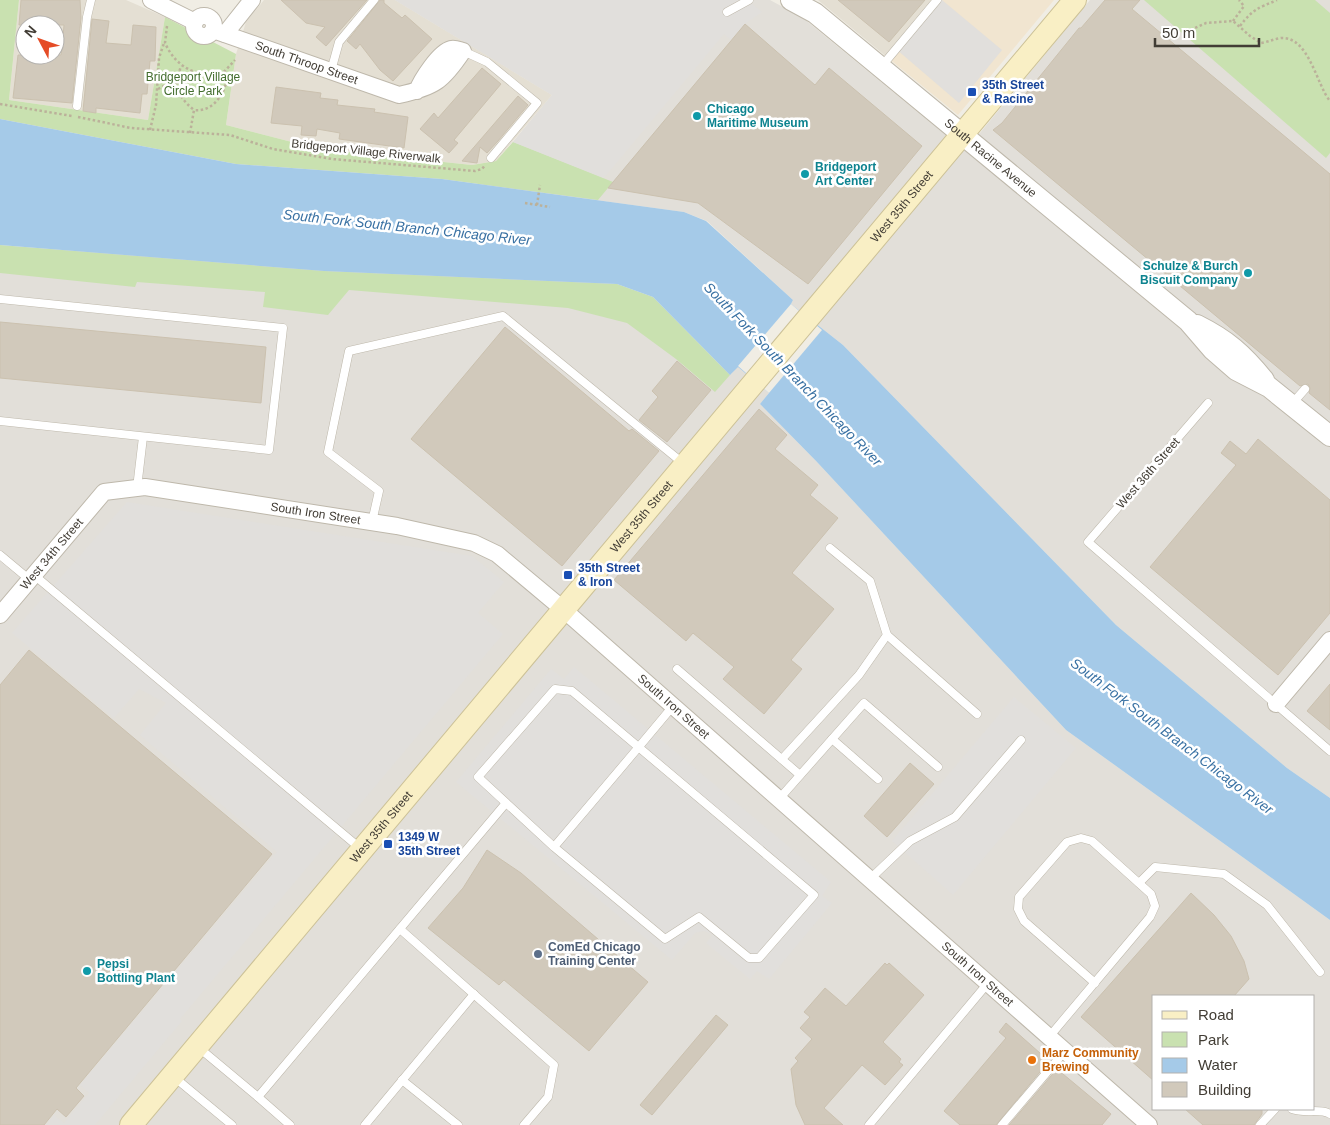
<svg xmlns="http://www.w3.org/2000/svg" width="1330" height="1125" viewBox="0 0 1330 1125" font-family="Helvetica,sans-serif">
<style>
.residential{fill:#e4dfd3;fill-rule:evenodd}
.commercial{fill:#f1e5d0}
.industrial{fill:#e2dfd9;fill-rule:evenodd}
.green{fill:#c9e1b0}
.parking{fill:#e1dfdc}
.water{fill:#a5cae8}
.pier{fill:#f0ede4}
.building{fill:#d1c9bb;stroke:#cbc1af}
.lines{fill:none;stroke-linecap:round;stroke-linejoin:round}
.service-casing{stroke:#beb8ab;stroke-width:9}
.minor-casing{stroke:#beb8ab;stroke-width:18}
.tertiary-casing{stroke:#beb8ab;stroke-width:22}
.secondary-casing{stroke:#ccc197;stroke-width:24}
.path{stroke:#bbb19a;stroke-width:2.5;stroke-dasharray:2.5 2.5;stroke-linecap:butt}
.service{stroke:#fff;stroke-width:8}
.minor{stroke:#fff;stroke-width:16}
.tertiary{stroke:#fff;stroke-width:20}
.secondary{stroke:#f9efc5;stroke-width:22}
.transit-dot{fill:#1a4fb4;stroke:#fff;stroke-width:2}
.culture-dot{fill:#0f9aa8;stroke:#fff;stroke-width:2}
.service-dot{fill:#5c6f8a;stroke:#fff;stroke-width:2}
.food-dot{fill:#e8710a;stroke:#fff;stroke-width:2}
.labels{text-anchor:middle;stroke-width:5;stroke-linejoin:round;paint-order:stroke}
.street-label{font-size:12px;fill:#423d35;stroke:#fff}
.park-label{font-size:12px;fill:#436d2e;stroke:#fff}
.transit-label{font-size:12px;font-weight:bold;fill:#164399;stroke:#fff;text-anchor:start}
.culture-label{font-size:12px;font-weight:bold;fill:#0d838f;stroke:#fff;text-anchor:start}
.service-label{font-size:12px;font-weight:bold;fill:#4e5e75;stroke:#fff;text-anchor:start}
.food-label{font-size:12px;font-weight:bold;fill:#c56008;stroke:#fff;text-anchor:start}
.water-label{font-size:14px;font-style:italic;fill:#3971a3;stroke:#fff}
</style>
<rect width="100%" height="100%" fill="#f0ede4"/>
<!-- residential -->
<g class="residential">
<path d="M19,0H126L165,17L148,120L9,100ZM25,25H55V55H25Z"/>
<path d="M264,0H395L552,95L496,161L472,165L319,149L226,125L236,54L246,22Z"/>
<path d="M818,0H937L888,58Z"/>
</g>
<!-- commercial -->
<path class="commercial" d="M937,0H1054L958,115L888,58Z"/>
<!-- industrial -->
<g class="industrial">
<path d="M395,0H770L803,18L965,151L1090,0H1330V798L1287,768L1116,625L843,345L791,304L793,300L707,221L684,212L478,184L552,95Z"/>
<path d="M0,246L617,284L731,374L738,366L769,393L760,404L817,462L1066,730L1330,920V1125H0ZM1154,996H1314V1109H1154Z"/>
</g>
<!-- green -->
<g class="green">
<path d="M0,0H19L9,100L148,120L165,17L236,54L226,125L319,149L472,165L496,161L513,142L613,182L598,200L442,179L236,164L0,119Z"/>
<path d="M1144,0H1315L1330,13V153L1326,158Z"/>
<path d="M0,245L324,271L617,284L653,297L730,375L715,392L676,359L627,323L568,308L349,290L328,315L263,307L265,292L137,282L135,287L0,273Z"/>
</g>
<!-- parking -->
<g class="parking">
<path d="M395,0H747L762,12L745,24L731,40L724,34L604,178L513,142L552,95Z"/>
<path d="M937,0H942L1002,50L959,103L896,49Z"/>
<path d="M127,502L472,556L504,582L478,613L503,634L180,1019L182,1021L95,1125H46L54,1115L64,1123L89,1093L80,1085L277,852L140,735L166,703L139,689L114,718L12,633Z"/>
<path d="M574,667L831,882L822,896L832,903L769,979L757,971L750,979L706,943L713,935L704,931L695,933L672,960L456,782L551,669L564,679Z"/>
<path d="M1014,697L1076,748L953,895L892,841Z"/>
</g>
<!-- water -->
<path class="water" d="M0,119L236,164L442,179L684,212L706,221L793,300L791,304L843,345L1116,625L1287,768L1330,798V920L1066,730L817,462L760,404L769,393L738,367L730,375L653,297L617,284L324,271L0,245Z"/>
<!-- pier -->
<path class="pier" d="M791,304L822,330L769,393L738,366Z"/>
<!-- building -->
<g class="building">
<path d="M21,0H80L81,18L72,103L13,98L18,55H61L62,49L64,25H19Z"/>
<path d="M281,0H367L326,46L316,37L325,27L306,23Z"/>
<path d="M380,0H384V3L402,18L405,15L432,39L393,81L380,70L360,44L356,49L347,41Z"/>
<path d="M838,0H925L889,42Z"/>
<path d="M1105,0H1140L1132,9L1330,174V410L1309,393L1310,388L1308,384L1300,386L993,130L1002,123L1079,28H1081Z"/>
<path d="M92,19L109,21L106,43L131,45L133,25L156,27L155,61H150L147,94H142L140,113L96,108V113L83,111Z"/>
<path d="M745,24L815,85L829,68L922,146L808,284L698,203L608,188Z"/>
<path d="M482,68L501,84L454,140L458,143L449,153L420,129L434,113L438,118Z"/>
<path d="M276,87L321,93L320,98L338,100L337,105L375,109L374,112L408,117L404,148L339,139L340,133L317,129L316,136L301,135L302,126L271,123Z"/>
<path d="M518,96L528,105L498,141L487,153L480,147L477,163L462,161Z"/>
<path d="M0,322L266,347L261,403L0,378Z"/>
<path d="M505,327L629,431L632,429L659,451L562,566L411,439Z"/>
<path d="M677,361L711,390L667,442L639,420L658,397L652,391Z"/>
<path d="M759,409L787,435L775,449L818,485L810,495L838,518L792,573L834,609L791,660L802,669L764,714L723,679L734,667L693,633L686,641L614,580Z"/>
<path d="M1258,439L1330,500V613L1278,675L1150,567L1236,465L1221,453L1230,441L1246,454Z"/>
<path d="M29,650L272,854L76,1088L84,1096L66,1117L57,1109L44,1125H0V685Z"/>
<path d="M1330,684V730L1307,711Z"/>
<path d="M910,763L934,784L887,837L864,816Z"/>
<path d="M487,850L521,873L648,982L589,1051L504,980L499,985L428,928L463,888Z"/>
<path d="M1191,893L1214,915L1231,936L1244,961L1249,979L1234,996H1154V1081L1081,1017Z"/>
<path d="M885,963L887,965L889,963L924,995L883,1042L901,1059L899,1062L903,1065L885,1085L862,1065L824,1108L843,1125H805L796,1105L791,1069L798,1061L795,1058L812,1039L800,1028L810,1017L804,1012L825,988L846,1006Z"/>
<path d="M716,1015L728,1025L652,1115L640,1105Z"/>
<path d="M1006,1023L1049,1061L996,1125H960L944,1111L1006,1038L999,1032Z"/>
<path d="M1057,1069L1111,1114L1102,1125H1009Z"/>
<path d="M1185,1109H1262V1114L1254,1125H1203Z"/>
</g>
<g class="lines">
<defs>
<g id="service">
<path d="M727,12L749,0"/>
<path d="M463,51L487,62L537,103L491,158"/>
<path d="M881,67L937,0"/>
<path d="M331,71L339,42L374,0"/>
<path d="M77,106L87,17L91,0"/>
<path d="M0,299L283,328L269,450L0,421"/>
<path d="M1208,403L1088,542L1330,751"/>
<path d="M1291,405L1305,389"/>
<path d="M137,488L143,437"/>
<path d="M372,522L379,491L328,452L349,351L503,316L684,464"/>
<path d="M0,555L30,580"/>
<path d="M34,575L361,849"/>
<path d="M887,635L977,714"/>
<path d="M677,669L800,775"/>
<path d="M832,739L878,779"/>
<path d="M782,759L859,675L887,635L870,581L830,548"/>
<path d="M779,799L864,703L938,767"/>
<path d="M554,847L478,777L555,689L572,691L814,895L759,958H749L699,917L665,939L554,847C594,800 634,753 673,706"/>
<path d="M870,879L910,841L955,817L1021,740"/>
<path d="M1139,883L1155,867L1224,874L1267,905L1320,972"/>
<path d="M400,929L554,1065L548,1097L524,1125"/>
<path d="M1049,1037L1150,917L1155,906L1151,894L1092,841L1081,838L1067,842L1019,897L1018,909L1024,921L1095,983"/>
<path d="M198,1047L258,1097L506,803"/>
<path d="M174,1077L232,1125"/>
<path d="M402,1080L458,1125"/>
<path d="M258,1097L290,1125"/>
<path d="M1292,1109C1305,1114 1320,1108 1330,1114"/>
<path d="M365,1125L474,994"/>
<path d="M869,1125L988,983"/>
<path d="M1002,1125L1065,1051"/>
<path d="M1260,1125L1275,1109"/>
</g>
<g id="minor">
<path d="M151,0L195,22"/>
<circle cx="204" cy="26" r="10"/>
<path id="s1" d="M213,30L399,95C435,87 443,81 463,51C459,50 455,48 451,49C439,52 421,80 417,91"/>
<path d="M225,34L252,0"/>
<path id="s2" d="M0,615L104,492L145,487L397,526L474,543L497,554L564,610L1149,1125"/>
<path d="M1276,704L1330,640"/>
</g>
<g id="tertiary">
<path id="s3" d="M791,0L815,13L1188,321L1213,350L1236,370L1269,387L1330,436"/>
<path d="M1197,325C1227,340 1243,354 1264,380"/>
</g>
<g id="secondary">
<path id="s4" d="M131,1125L1075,0"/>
</g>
</defs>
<!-- service casing -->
<use href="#service" class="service-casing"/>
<!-- minor casing -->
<use href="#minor" class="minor-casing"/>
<!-- tertiary casing -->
<use href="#tertiary" class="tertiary-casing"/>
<!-- secondary casing -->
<use href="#secondary" class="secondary-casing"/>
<!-- path -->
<g class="path">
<path d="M1233,21L1244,6L1239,0"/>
<path d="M167,26L165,43C176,67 195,77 222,74L235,60"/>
<path d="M1240,26C1254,8 1257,9 1277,0"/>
<path d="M1186,32L1206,23L1233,21L1250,36L1261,43C1268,42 1274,39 1281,38C1309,36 1317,86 1330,101"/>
<path d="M193,73L177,79C176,92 184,102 194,110"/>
<path d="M158,89L177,79L181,66"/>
<path d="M0,104L72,116"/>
<path d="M78,117L131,128L230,135L273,149L332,159L475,171L482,169L485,165"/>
<path d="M150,130L156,105L159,58L164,43"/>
<path d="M190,133L194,110C211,112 222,98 226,83L222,74"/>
<path d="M525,203L550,207"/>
<path d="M537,205L540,185"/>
</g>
<!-- service -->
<use href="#service" class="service"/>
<!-- minor -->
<use href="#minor" class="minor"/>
<!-- tertiary -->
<use href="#tertiary" class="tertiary"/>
<!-- secondary -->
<use href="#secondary" class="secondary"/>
</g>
<!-- markers -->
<g class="transit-dot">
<rect x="967" y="87" width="10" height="10" rx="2.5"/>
<rect x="563" y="570" width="10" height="10" rx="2.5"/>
<rect x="383" y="839" width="10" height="10" rx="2.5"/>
</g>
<g class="culture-dot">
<circle cx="697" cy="116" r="5"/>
<circle cx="805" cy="174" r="5"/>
<circle cx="1248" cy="273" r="5"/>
<circle cx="87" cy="971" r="5"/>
</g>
<circle class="service-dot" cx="538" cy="954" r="5"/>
<circle class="food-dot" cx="1032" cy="1060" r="5"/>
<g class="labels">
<!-- street labels -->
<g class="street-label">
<text dy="4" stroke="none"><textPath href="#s1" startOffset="99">South Throop Street</textPath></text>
<text transform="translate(366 151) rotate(6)" y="4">Bridgeport Village Riverwalk</text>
<text dy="4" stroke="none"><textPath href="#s3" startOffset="255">South Racine Avenue</textPath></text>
<text dy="4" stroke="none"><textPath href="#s4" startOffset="1199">West 35th Street</textPath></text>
<text transform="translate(1148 473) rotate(-49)" y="4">West 36th Street</text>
<text dy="4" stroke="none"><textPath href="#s2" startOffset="375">South Iron Street</textPath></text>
<text dy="4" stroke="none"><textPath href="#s4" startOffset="794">West 35th Street</textPath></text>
<text dy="4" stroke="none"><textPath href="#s2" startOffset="80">West 34th Street</textPath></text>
<text dy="4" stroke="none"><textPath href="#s2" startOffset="795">South Iron Street</textPath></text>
<text dy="4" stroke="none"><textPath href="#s4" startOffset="389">West 35th Street</textPath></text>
<text dy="4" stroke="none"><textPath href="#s2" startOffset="1200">South Iron Street</textPath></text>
</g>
<!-- park labels -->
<g class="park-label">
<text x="193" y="81">Bridgeport Village<tspan x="193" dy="14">Circle Park</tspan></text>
</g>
<!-- transit labels -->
<g class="transit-label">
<text x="982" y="89">35th Street<tspan x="982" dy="14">&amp; Racine</tspan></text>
<text x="578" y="572">35th Street<tspan x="578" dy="14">&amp; Iron</tspan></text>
<text x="398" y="841">1349 W<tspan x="398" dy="14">35th Street</tspan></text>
</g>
<!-- culture labels -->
<g class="culture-label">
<text x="707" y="113">Chicago<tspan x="707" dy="14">Maritime Museum</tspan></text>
<text x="815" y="171">Bridgeport<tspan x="815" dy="14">Art Center</tspan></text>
<text x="1238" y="270" text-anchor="end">Schulze &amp; Burch<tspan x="1238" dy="14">Biscuit Company</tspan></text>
<text x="97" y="968">Pepsi<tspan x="97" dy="14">Bottling Plant</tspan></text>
</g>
<!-- service labels -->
<g class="service-label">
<text x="548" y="951">ComEd Chicago<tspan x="548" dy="14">Training Center</tspan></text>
</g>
<!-- food labels -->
<g class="food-label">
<text x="1042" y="1057">Marz Community<tspan x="1042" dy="14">Brewing</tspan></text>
</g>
<!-- water labels -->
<g class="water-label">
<text transform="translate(407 227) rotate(6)" y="5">South Fork South Branch Chicago River</text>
<text transform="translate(793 374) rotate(46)" y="5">South Fork South Branch Chicago River</text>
<text transform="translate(1172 736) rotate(37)" y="5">South Fork South Branch Chicago River</text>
</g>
</g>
<!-- legend -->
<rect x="1152" y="995" width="162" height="115" fill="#ffffff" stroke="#b3b1ae"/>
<rect x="1162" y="1011" width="25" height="8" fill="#f9efc5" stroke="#b3b1ae"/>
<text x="1198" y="1020" font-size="15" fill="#423d35">Road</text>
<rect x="1162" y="1032" width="25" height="15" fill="#c9e1b0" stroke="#b3b1ae"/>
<text x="1198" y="1045" font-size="15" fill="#423d35">Park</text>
<rect x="1162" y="1058" width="25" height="15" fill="#a5cae8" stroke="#b3b1ae"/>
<text x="1198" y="1070" font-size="15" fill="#423d35">Water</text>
<rect x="1162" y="1082" width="25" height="15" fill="#d1c9bb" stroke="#b3b1ae"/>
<text x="1198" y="1095" font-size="15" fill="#423d35">Building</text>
<!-- north arrow -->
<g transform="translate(40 40) rotate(311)"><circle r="24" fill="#ffffff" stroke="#b3b1ae"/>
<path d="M0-4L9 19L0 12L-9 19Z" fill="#e54c26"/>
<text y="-8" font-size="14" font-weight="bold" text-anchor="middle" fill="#423d35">N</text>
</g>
<!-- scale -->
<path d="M1155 38v8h104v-8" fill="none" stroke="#423d35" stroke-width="2.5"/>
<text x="1162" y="38" font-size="15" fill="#423d35" stroke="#ffffff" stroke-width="4" paint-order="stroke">50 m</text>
</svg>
